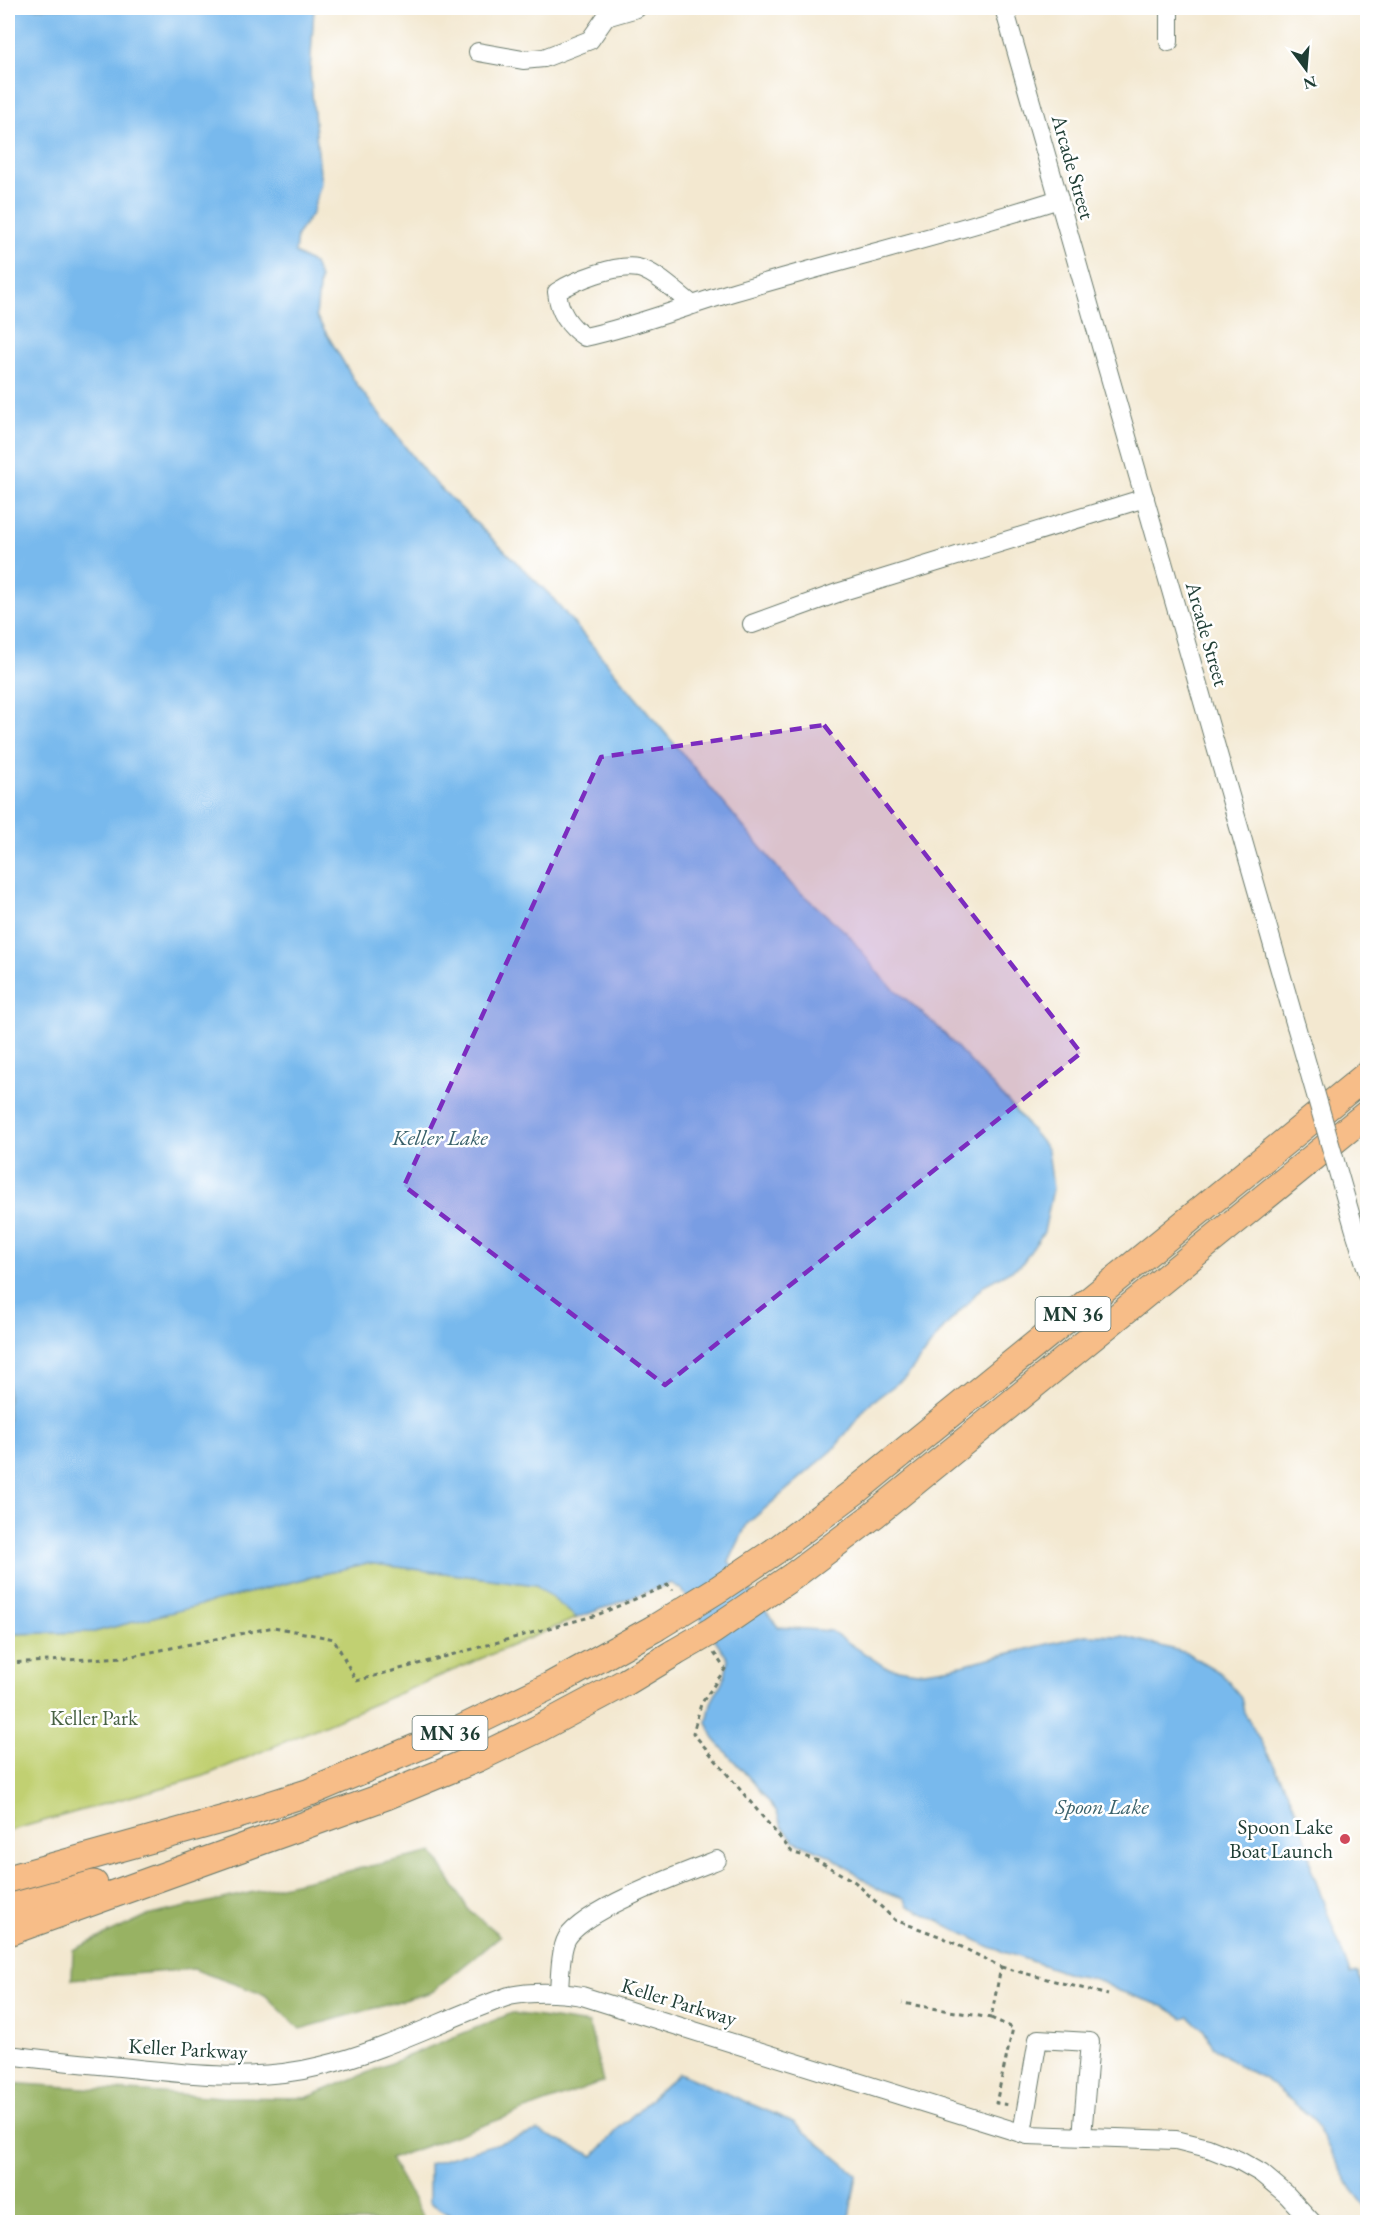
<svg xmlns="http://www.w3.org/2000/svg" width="1375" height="2230" viewBox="0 0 1375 2230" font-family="'EB Garamond',serif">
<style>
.green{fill:#c1d072;stroke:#708653;stroke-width:1.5}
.forest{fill:#98b264;stroke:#5c784c;stroke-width:1.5}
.water{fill:#78b9ed;stroke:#4c7b90;stroke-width:1.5}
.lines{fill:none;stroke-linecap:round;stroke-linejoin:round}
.minor-casing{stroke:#69796b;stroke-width:20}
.highway-casing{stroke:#69796b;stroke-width:29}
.path{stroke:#69796b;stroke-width:3;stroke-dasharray:4.5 4.5;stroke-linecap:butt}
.minor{stroke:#fff;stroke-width:18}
.highway{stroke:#f7bd88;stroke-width:27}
.minor-bridge-casing{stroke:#69796b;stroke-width:20;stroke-linecap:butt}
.highway-bridge-casing{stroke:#69796b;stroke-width:29;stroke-linecap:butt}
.minor-bridge{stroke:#fff;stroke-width:18}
.highway-bridge{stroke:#f7bd88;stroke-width:27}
.marked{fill:#7b2cbf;fill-opacity:0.2;stroke:#7b2cbf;stroke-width:4.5;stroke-dasharray:12 8;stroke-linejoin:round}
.poi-dot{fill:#d1495b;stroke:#fff;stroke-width:2}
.labels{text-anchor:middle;stroke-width:5;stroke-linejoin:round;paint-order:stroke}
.shield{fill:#fff;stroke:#627771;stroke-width:1.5}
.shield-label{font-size:20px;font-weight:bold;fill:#1f3d34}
.street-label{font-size:21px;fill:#1f3d34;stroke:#fff}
.park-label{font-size:21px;fill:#486244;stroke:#fff}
.poi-label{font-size:21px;fill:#1f3d34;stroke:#fff;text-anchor:end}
.water-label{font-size:22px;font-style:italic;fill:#3a626c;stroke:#fff}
</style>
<rect width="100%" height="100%" fill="#fff"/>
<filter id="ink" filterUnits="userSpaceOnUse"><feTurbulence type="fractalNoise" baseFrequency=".0167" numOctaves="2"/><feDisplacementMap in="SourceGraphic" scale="12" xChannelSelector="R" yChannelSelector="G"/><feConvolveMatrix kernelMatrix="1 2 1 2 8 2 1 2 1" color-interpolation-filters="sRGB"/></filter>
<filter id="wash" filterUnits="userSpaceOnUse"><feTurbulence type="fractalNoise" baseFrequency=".008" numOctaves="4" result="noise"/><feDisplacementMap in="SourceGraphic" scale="24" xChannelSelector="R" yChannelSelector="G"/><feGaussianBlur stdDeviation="1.35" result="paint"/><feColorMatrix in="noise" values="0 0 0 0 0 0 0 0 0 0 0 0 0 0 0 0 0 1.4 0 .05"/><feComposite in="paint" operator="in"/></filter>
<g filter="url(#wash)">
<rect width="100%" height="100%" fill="#f3e8d0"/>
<!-- green -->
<path class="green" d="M367,1563L536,1585L577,1618L204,1776L8,1831V1634L94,1632Z"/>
<!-- forest -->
<g class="forest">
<path d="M433,1852L468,1909L500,1936L432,1992L300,2029L265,1995L193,1969L72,1979L73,1950L146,1916Z"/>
<path d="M512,2013L589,2024L603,2082L390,2159L426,2222H11L8,2219V2083L221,2097L306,2098Z"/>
</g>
<!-- water -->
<g class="water">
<path d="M8,8H314L310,73L321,183L312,214L297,235L295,253L314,264L320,278L316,316L357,385L428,476L551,596L792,885L847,933L883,979L937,1026L1009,1103L1048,1150L1053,1189L1044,1232L1021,1265L984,1285L943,1329L907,1376L868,1405L833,1450L747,1524L729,1562L778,1627L831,1631L885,1667L917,1672L953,1667L1085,1635L1123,1636L1187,1653L1221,1673L1241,1697L1244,1712C1269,1757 1308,1817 1311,1868L1350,1974L1358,1973L1367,1996V2208L1352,2189L1312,2118L1266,2080L1241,2067L1213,2046L1203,2029L1189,2016L1183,2018L1165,2007L1117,1990L1096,1979L1072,1975L992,1948L908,1906L904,1898L881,1891L829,1855L795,1841L782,1827L777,1812L754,1783L714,1739L707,1722L711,1703L725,1676L728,1659L682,1590L671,1583L577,1618L536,1585L367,1563L94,1632L8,1634Z"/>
<path d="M679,2073L793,2122L857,2175L848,2222H461L429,2202V2164L538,2131L594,2156L620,2127Z"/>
</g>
</g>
<g filter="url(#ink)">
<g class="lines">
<defs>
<g id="minor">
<path d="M1004,8L1296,1026"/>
<path d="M1169,42V8"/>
<path d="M478,52L523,60L544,58L590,40L606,17L637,8"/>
<path d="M693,305C679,295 655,271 638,268C616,264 575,280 557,292C559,312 568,326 585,337C635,326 684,307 733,292C842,260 951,234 1059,199"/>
<path d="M752,624L840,592L1145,498"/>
<path d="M1356,1234L1368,1273"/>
<path d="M559,1992C560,1978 560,1950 567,1938C585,1909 683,1873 717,1860"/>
<path d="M8,2055C48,2060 89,2064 130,2068C194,2075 258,2082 321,2066C387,2050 446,2018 509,1996C535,1991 557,1992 582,1996L1027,2135L1176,2140L1208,2148L1238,2160L1261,2173L1286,2194L1312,2222"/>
<path d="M1022,2133L1038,2039L1090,2042L1082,2136"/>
</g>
<g id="highway">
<path d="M775,1551L854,1492L1368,1074"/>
<path d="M793,1576L874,1515L1368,1113"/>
<path d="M8,1879L235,1816L310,1792L461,1729L550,1686L655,1628"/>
<path d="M8,1908L94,1884"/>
<path d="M8,1932L386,1796L478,1758L538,1729L626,1682L674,1653"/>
</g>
</defs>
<!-- minor casing -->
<use href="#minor" class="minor-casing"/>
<!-- highway casing -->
<use href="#highway" class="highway-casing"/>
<!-- path -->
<g class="path">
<path d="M714,1653L725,1669L701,1704L693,1733L792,1852L818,1861L855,1882L895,1920L942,1937L1001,1967L991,2018L902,2003"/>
<path d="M8,1663L127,1657L274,1627L334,1639L356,1681L597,1615L668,1585L673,1590"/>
<path d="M1001,1967L1108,1995"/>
<path d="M991,2018L1013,2028L996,2103L1010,2105"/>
</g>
<!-- minor -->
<use href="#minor" class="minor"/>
<!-- highway -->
<use href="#highway" class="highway"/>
<defs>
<path id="minor-bridge" d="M1296,1026L1356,1234"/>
<g id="highway-bridge">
<path d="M655,1628L720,1588L775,1551"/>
<path d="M674,1653L712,1631L793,1576"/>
</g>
</defs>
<!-- minor-bridge casing -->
<use href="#minor-bridge" class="minor-bridge-casing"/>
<!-- highway-bridge casing -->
<use href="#highway-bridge" class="highway-bridge-casing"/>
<!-- minor-bridge -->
<use href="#minor-bridge" class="minor-bridge"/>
<!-- highway-bridge -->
<use href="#highway-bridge" class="highway-bridge"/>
</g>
</g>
<!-- marked area -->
<path class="marked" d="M824,725L1081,1053L665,1385L404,1186L601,757Z"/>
<!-- markers -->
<circle class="poi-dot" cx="1345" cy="1839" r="6"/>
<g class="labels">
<!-- shield labels -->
<g class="shield">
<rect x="1035.5" y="1297" width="75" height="34" rx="4.5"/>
<rect x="412.5" y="1716" width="75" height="34" rx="4.5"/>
</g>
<g class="shield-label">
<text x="1073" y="1321">MN 36</text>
<text x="450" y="1740">MN 36</text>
</g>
<!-- street labels -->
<g class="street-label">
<text transform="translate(1073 167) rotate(74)" y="7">Arcade Street</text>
<text transform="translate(1207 634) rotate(74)" y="7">Arcade Street</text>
<text transform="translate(679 2002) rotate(17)" y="7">Keller Parkway</text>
<text transform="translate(188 2049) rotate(3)" y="7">Keller Parkway</text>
</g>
<!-- park labels -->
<g class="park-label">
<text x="94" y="1725">Keller Park</text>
</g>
<!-- poi labels -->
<g class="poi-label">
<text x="1333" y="1834">Spoon Lake<tspan x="1333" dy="24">Boat Launch</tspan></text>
</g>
<!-- water labels -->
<g class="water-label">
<text x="440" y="1145">Keller Lake</text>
<text x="1102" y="1814">Spoon Lake</text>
</g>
</g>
<!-- margin -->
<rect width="1375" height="2230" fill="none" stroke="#fff" stroke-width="30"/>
<!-- north arrow -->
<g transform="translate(1306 69) rotate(164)" stroke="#ffffff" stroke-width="4.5" paint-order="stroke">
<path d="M0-4.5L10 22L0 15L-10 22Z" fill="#1f3d34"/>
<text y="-9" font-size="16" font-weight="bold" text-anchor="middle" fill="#1f3d34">N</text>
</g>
</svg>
